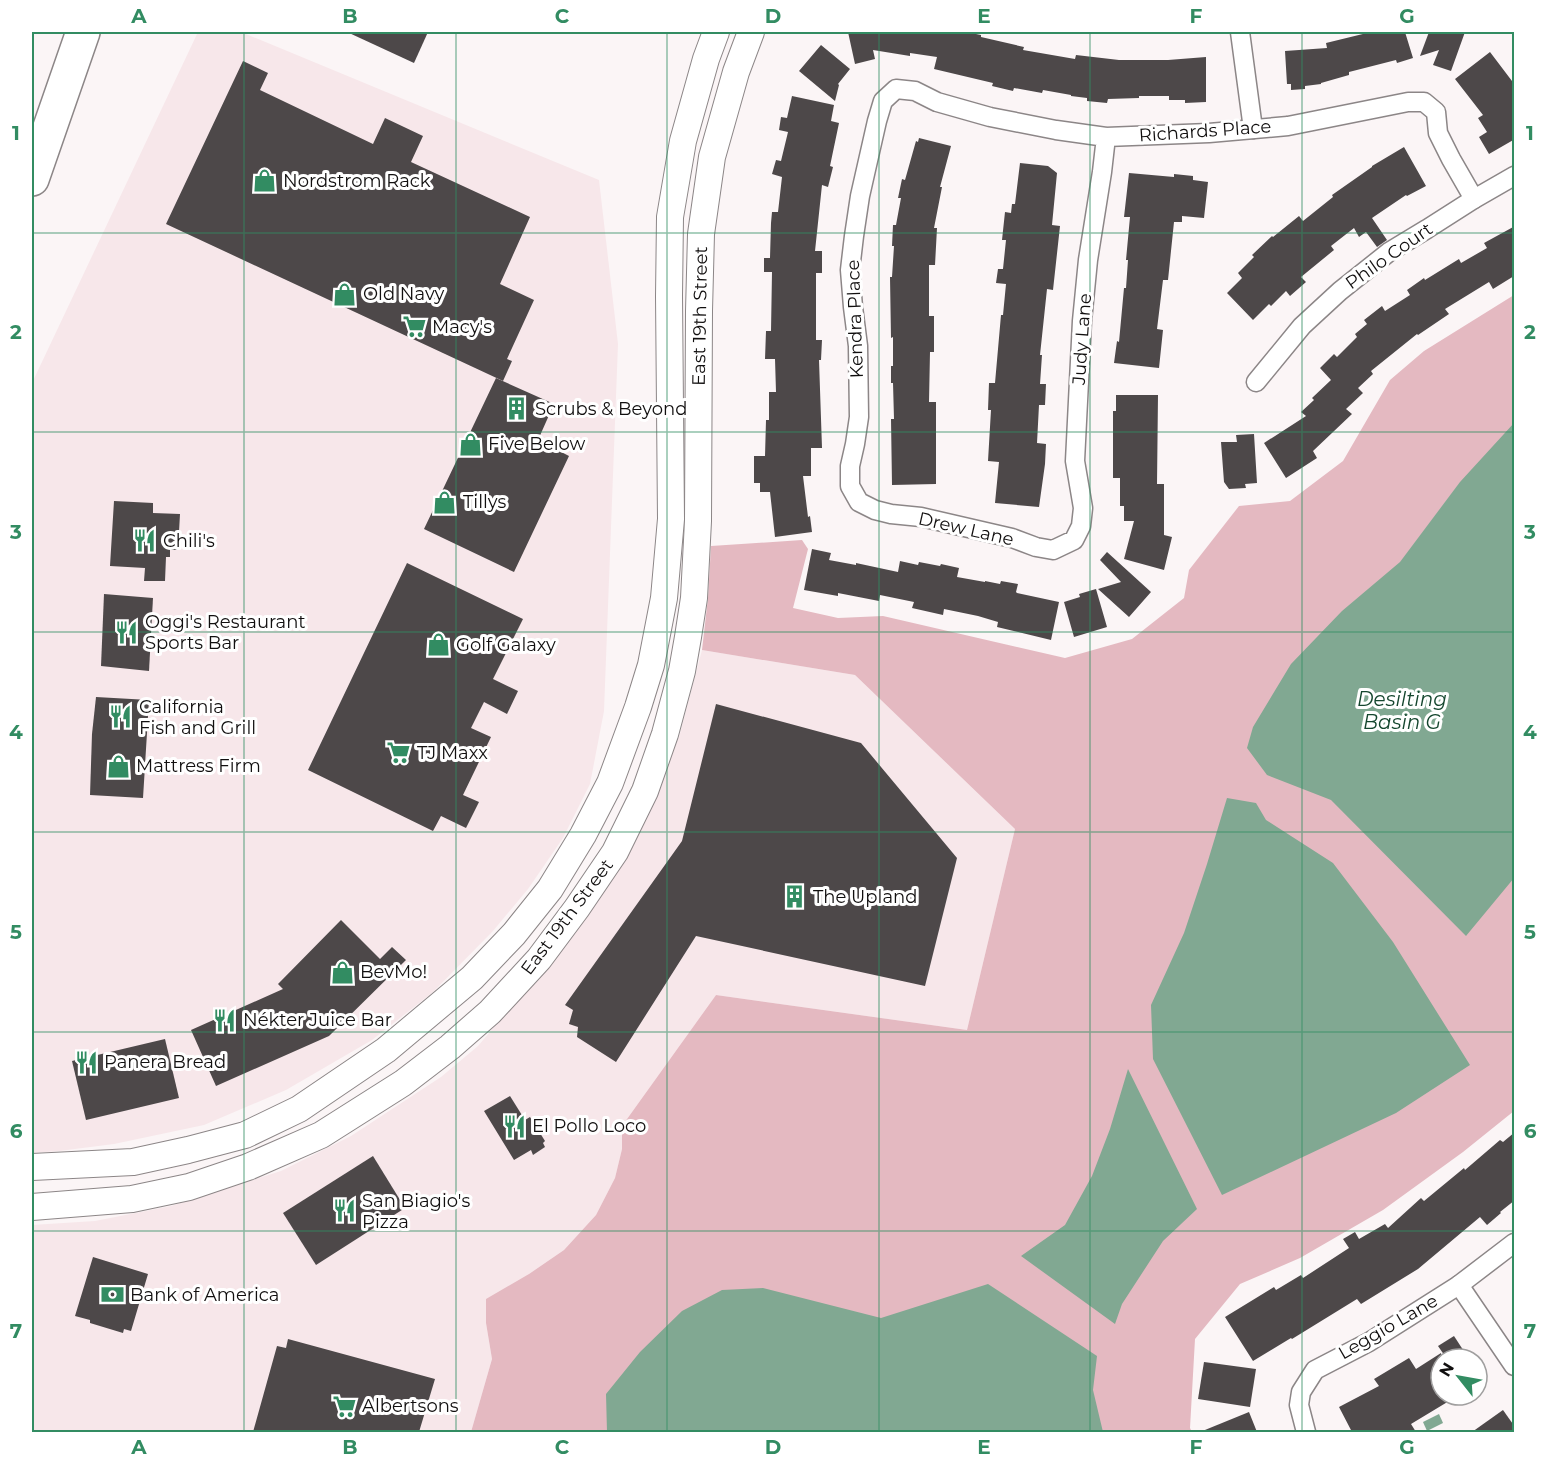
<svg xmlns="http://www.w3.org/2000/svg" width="1546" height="1464" viewBox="0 0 1546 1464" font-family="Montserrat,sans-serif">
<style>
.built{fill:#f7e7ea}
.green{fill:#e4b9c1}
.water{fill:#81a892}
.building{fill:#4d4849}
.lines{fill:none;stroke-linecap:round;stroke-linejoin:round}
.minor-casing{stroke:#8c8687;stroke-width:21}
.secondary-casing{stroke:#8c8687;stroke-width:28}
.motorway-casing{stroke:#8c8687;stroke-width:36}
.minor{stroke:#fff;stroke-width:18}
.secondary{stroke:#fff;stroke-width:26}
.motorway{stroke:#fff;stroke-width:33}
.grid{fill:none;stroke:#328c62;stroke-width:1.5;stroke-opacity:0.55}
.labels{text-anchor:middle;stroke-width:6;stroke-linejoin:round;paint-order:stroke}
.street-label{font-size:18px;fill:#110f0f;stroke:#fff}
.poi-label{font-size:18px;fill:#110f0f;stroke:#fff;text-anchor:start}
.water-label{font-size:20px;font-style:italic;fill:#14462e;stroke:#fff}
.neatline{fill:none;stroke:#328c62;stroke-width:2}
.grid-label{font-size:20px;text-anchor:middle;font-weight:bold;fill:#328c62}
</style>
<rect width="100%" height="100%" fill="#fbf5f6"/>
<!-- built -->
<g class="built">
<path d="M198,32H241L599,180L618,344L604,711L590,784L563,838L528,889L493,931L432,993L372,1040L286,1090L204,1125L114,1144L59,1151L32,1153V383Z"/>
<path d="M702,650L855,675L1015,829L967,1030L716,995L622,1126V1149L615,1178L596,1215L564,1250L529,1274L486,1323L492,1359L471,1432H32V1225L95,1221L171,1206L281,1171L351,1136L441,1077L478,1046L545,967L596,900L643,825L679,737Z"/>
</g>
<!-- green -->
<path class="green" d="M1514,295V1111L1463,1152L1383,1210L1300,1258L1240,1284L1195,1339L1190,1428L1192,1432H471L492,1359L486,1323V1299L529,1274L564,1250L596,1215L615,1178L622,1149V1126L716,995L967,1030L1015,829L855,675L702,650L708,598L711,546L802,540L808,549L793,608L838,618L883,616L1065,658L1132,639L1184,598L1189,570L1239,506L1290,501L1343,461L1390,380L1424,351Z"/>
<!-- water -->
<g class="water">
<path d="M1514,423V878L1466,936L1331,800L1267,775L1247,748L1253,727L1291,664L1342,611L1400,562L1460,482Z"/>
<path d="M1227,798L1256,803L1266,820L1333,863L1393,942L1470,1065L1396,1113L1222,1195L1153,1059L1151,1005L1184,933L1207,864Z"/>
<path d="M1128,1069L1197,1209L1163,1241L1122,1304L1115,1324L1021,1256L1065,1225L1092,1176L1110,1129Z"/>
<path d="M988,1284L1097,1356L1093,1390L1103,1432H607L606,1394L640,1352L682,1311L722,1290L763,1288L881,1318Z"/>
<path d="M1439,1414L1443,1423L1427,1431L1423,1422Z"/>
</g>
<!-- building -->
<g class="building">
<path d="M347,32H428L414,63Z"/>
<path d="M848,32H966L981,35V37L1024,47L1023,50L1075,59L1076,55L1119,60H1168L1206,57V102L1185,103V100H1169V96H1139V98L1108,99L1107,103L1087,101V98L1071,96V95L1043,90L1042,93L1014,88L1013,91L992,86L993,83L934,69L937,57L910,53V56L873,50L875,59L855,64Z"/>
<path d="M1371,32H1405L1413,58L1397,63L1396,60L1349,72V75L1321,83V84L1305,86V89L1291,90V84H1287L1285,51L1327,48L1326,43Z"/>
<path d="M1429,32H1465L1451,71L1433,65L1439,50L1420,56Z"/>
<path d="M821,45L850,69L838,84L839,85L835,101L799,71Z"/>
<path d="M1490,52L1515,85V139L1489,154L1479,137L1487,132L1478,118L1483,115L1455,79Z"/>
<path d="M243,61L268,73L260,90L373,144L385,118L423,136L411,162L530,217L500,284L534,300L507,359L512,361L503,381L166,224Z"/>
<path d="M792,96L834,105L831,121L839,123L830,166L833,167L828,187L822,185L815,251H822V273H816V340H822L821,360H819L822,448H811V476H803L808,517L810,516L812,532L775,537L770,492H760V483H754V456H765L766,420H769V392H776L775,359H765L766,331H771L772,272H764V258H770L771,223L772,212H778L782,177L772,174L776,160L781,161L788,132L779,130L781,117L787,118Z"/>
<path d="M919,138L951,146L940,187H942L934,228H937L935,265H929V316H934V352H930L929,402H936V484L892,485L891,419H894L893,383H891V366H893V337L891,338L890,277H892L894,246H892L893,225H896L901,198H898L902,179L905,180L916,141L918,142Z"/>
<path d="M1404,147L1426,186L1407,196L1406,195L1372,218L1387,240L1377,247L1366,232L1359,237L1354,228L1331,246L1334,250L1301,277L1306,282L1290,296L1286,291L1271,306L1269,304L1253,320L1227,293L1242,278L1238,273L1254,257L1252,255L1272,236L1273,237L1299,216L1303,221L1333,197L1332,195L1372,167V166Z"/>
<path d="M1020,163L1048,166L1057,173L1052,225L1060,226L1053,290L1047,289L1040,355H1042L1040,384H1046L1045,405H1039L1037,443L1046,444L1045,464L1039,507L995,503L999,462L988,461L991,410H988L989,383H995L1001,315H1003L1006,284L996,283L998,269H1003L1006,240H1002L1005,212L1011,213L1012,204H1015Z"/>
<path d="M1129,173L1174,177V174L1193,176V180L1208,182L1204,218L1182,216V222H1174L1168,280H1163L1157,329L1163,330L1159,368L1114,363L1117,341L1119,342L1124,288H1126L1128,260H1126L1130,217H1124Z"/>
<path d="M1515,226L1514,276L1493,289L1489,282L1445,309L1449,314L1418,335L1417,334L1371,371L1373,374L1358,388L1363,393L1346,409L1352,414L1313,451L1317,458L1286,478L1264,443L1306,416L1301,412L1314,400L1312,398L1331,380L1320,368L1334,354L1337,357L1357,337L1355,334L1367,324L1364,320L1382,306L1385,311L1410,295L1407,290L1424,278L1425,280L1459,259L1461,263L1487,248L1484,243Z"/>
<path d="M496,378L554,404L538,440L569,456L514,572L424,529Z"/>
<path d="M1116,395H1158L1157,484H1164V535L1172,537L1164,570L1124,559L1134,521H1124V506H1120V478H1113V411H1116Z"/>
<path d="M1254,434L1257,483L1245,484L1246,488L1229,489L1224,482L1221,442H1237L1236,435Z"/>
<path d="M114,501L153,503V513L180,514L178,550H170V557H166L165,581H144L145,568L110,566Z"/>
<path d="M812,549L831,553L829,560L856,565V563L898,572L900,561L918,565L919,562L940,566L941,564L959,568L957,577L985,582V581L1000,584L1001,581L1018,584L1016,592L1017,593L1059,602L1051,640L997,627L998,622L978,616L944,609L943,615L912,608L914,602L880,595L879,601L838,593V596L804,590Z"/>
<path d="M1107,552L1151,592L1129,617L1098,589L1121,582L1100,560Z"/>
<path d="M407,563L523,619L493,679L518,691L507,714L484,702L471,728L491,737L463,795L479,802L466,828L441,816L433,831L308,770Z"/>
<path d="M1096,589L1107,627L1074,637L1064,602L1080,597L1079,594Z"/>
<path d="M104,594L153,598L149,671L101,666Z"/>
<path d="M96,697L149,700L143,798L90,795L92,734Z"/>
<path d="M716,704L861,743L957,858L925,986L696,936L616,1062L577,1037L578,1027L569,1024L573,1010L565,1005L682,841Z"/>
<path d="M341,920L380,959L392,947L406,960L329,1036L216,1086L191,1030L283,989L278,984Z"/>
<path d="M165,1039L179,1098L86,1120L72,1061Z"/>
<path d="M510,1096L525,1120L530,1117L545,1141L543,1143L545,1147L533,1155L531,1150L514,1160L484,1111Z"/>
<path d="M1515,1132V1200L1500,1212L1501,1213L1487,1225L1480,1217L1418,1269L1361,1304L1357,1299L1292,1339L1291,1338L1253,1361L1225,1317L1274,1287L1276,1290L1301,1275L1303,1278L1349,1248L1343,1239L1355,1232L1359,1239L1385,1224L1388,1228L1421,1198L1424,1201L1464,1168L1465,1170L1500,1140L1503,1142Z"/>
<path d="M373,1156L405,1208L316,1265L283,1213Z"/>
<path d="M93,1257L148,1274L131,1331L124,1329L123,1333L90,1323V1320L75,1316Z"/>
<path d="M1454,1336L1469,1359H1447L1438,1346Z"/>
<path d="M288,1339L435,1379L419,1432H253L277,1346L286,1348Z"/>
<path d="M1441,1353V1395H1459L1411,1424L1416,1432H1352L1339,1407L1379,1386L1374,1379L1409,1358L1416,1369Z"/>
<path d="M1204,1362L1256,1369L1250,1407L1198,1399Z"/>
<path d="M1503,1410L1515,1427V1432H1472Z"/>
<path d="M1249,1412L1257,1432H1200Z"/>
</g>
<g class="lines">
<defs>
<g id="minor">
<path d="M1240,32L1253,129"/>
<path d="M1106,137L1102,172L1088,260L1082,321L1075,461L1083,508L1081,526L1074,540L1053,550L1036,547L1012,538L921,517L891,514L875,510L859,502L850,486V466L855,444L859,417L858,346L853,307L850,270L854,236L860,196L877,121L883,101L896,89L915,91L937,102L990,117L1056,130L1106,137L1209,133L1288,126L1408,102H1424L1436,112L1438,133L1451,159L1474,199"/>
<path d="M1256,382L1302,326L1340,291L1389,252L1427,229L1474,199L1514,176"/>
<path d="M1459,1285L1514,1366"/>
<path d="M1306,1432L1299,1405L1301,1392L1315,1370L1369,1342L1459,1285L1514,1243"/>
</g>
<g id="secondary">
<path d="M32,1167L133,1162L188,1150L245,1135L299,1109L386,1050L472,978L514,934L550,889L583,835L610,783L638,707L651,665L664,598L671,519L669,296L670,217L683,141L706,59L716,32"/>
<path d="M32,1207L132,1199L189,1187L248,1167L321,1135L403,1083L450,1047L490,1012L539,959L577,908L615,852L645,791L665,734L682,671L688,637L694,598L698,521L699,311L701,234L712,157L736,72L751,32"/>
</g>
<path id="motorway" d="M32,179L83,32"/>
</defs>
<!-- minor casing -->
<use href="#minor" class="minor-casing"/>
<!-- secondary casing -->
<use href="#secondary" class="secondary-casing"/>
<!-- motorway casing -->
<use href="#motorway" class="motorway-casing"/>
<!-- minor -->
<use href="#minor" class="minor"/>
<!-- secondary -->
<use href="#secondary" class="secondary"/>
<!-- motorway -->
<use href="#motorway" class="motorway"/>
</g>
<!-- grid -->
<path class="grid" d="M244,32V1432M456,32V1432M667,32V1432M879,32V1432M1090,32V1432M1302,32V1432M32,233H1514M32,432H1514M32,632H1514M32,832H1514M32,1032H1514M32,1231H1514"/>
<!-- icons -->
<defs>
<symbol id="shop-bare" viewBox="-9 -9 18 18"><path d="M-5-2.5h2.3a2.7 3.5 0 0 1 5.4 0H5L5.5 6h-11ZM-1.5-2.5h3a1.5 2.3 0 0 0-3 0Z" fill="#328c62" stroke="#fff" stroke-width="2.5" paint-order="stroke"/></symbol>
<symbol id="supermarket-bare" viewBox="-9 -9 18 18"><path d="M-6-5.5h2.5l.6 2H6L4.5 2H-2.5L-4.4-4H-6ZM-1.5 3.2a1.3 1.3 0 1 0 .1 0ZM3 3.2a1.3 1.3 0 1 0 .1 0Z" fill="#328c62" stroke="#fff" stroke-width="2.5" paint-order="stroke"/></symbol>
<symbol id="building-bare" viewBox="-9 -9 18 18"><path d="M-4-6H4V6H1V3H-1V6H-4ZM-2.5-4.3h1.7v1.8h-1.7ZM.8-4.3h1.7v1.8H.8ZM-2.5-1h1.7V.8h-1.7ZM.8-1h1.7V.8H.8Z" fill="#328c62" stroke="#fff" stroke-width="2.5" paint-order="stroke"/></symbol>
<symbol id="restaurant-bare" viewBox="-9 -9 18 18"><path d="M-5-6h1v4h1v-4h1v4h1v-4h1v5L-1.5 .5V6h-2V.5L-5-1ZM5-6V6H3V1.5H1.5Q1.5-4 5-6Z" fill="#328c62" stroke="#fff" stroke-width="2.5" paint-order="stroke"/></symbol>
<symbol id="bank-bare" viewBox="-9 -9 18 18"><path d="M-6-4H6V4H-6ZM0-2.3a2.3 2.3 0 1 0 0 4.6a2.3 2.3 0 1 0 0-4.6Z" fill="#328c62" stroke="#fff" stroke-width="2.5" paint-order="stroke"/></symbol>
</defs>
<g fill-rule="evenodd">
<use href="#shop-bare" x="248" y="164" width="33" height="33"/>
<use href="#shop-bare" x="328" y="278" width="33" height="33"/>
<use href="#supermarket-bare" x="398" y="310" width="33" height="33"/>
<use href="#building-bare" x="500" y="392" width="33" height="33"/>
<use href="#shop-bare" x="454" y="428" width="33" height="33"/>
<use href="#shop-bare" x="428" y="486" width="33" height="33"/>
<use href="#restaurant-bare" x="128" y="524" width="33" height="33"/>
<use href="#restaurant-bare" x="110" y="616" width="33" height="33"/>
<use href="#shop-bare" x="422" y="628" width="33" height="33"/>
<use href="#restaurant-bare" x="104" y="700" width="33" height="33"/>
<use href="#supermarket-bare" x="382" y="736" width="33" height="33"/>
<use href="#shop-bare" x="102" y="750" width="33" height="33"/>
<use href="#building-bare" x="778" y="880" width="33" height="33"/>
<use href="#shop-bare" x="326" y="956" width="33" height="33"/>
<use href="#restaurant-bare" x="208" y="1004" width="33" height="33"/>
<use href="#restaurant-bare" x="70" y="1046" width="33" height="33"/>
<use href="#restaurant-bare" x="498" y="1110" width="33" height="33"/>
<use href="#restaurant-bare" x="328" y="1194" width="33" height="33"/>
<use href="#bank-bare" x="96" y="1278" width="33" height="33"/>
<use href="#supermarket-bare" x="328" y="1390" width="33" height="33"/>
</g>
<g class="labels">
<!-- street labels -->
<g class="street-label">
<text transform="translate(1205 131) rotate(-4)" y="6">Richards Place</text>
<text transform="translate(1389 256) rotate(-35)" y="6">Philo Court</text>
<text transform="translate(700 316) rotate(-89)" y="6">East 19th Street</text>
<text transform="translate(855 319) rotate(-92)" y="6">Kendra Place</text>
<text transform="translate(1082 339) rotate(-86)" y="6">Judy Lane</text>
<text transform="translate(966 529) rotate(13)" y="6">Drew Lane</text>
<text transform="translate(567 917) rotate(-53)" y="6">East 19th Street</text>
<text transform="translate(1388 1327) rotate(-30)" y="6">Leggio Lane</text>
</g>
<!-- poi labels -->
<g class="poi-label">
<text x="283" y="187">Nordstrom Rack</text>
<text x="363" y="300">Old Navy</text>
<text x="432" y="333">Macy's</text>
<text x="535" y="415">Scrubs &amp; Beyond</text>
<text x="488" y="450">Five Below</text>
<text x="463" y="508">Tillys</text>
<text x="163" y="547">Chili's</text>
<text x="145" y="628">Oggi's Restaurant<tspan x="145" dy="21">Sports Bar</tspan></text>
<text x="456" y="651">Golf Galaxy</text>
<text x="139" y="713">California<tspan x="139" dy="21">Fish and Grill</tspan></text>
<text x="417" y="759">TJ Maxx</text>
<text x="136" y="772">Mattress Firm</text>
<text x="813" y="903">The Upland</text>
<text x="360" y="978">BevMo!</text>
<text x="243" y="1026">Nékter Juice Bar</text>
<text x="104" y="1068">Panera Bread</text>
<text x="532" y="1132">El Pollo Loco</text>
<text x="362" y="1207">San Biagio's<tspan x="362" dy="21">Pizza</tspan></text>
<text x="130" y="1301">Bank of America</text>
<text x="362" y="1412">Albertsons</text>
</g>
<!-- water labels -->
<g class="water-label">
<text x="1402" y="706">Desilting<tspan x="1402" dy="23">Basin G</tspan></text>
</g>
</g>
<!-- border -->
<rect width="1546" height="1464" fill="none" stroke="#ffffff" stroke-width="66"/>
<!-- north arrow -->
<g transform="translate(1459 1377) rotate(301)"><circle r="28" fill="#ffffff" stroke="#a09f9f" stroke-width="1.5"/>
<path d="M0-4.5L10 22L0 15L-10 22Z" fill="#328c62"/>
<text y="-9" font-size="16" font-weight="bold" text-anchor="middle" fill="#110f0f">N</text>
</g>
<rect x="33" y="33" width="1480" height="1398" class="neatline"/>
<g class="grid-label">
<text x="139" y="23">A</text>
<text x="350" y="23">B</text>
<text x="562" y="23">C</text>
<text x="773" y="23">D</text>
<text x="984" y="23">E</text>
<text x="1196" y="23">F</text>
<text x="1407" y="23">G</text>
<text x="16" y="140">1</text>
<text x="1530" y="140">1</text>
<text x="16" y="339">2</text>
<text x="1530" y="339">2</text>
<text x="16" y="539">3</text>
<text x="1530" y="539">3</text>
<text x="16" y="739">4</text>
<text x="1530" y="739">4</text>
<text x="16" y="939">5</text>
<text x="1530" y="939">5</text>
<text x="16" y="1138">6</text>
<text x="1530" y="1138">6</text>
<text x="16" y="1338">7</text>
<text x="1530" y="1338">7</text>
<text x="139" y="1454">A</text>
<text x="350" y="1454">B</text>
<text x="562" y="1454">C</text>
<text x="773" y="1454">D</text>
<text x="984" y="1454">E</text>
<text x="1196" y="1454">F</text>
<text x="1407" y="1454">G</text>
</g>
</svg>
